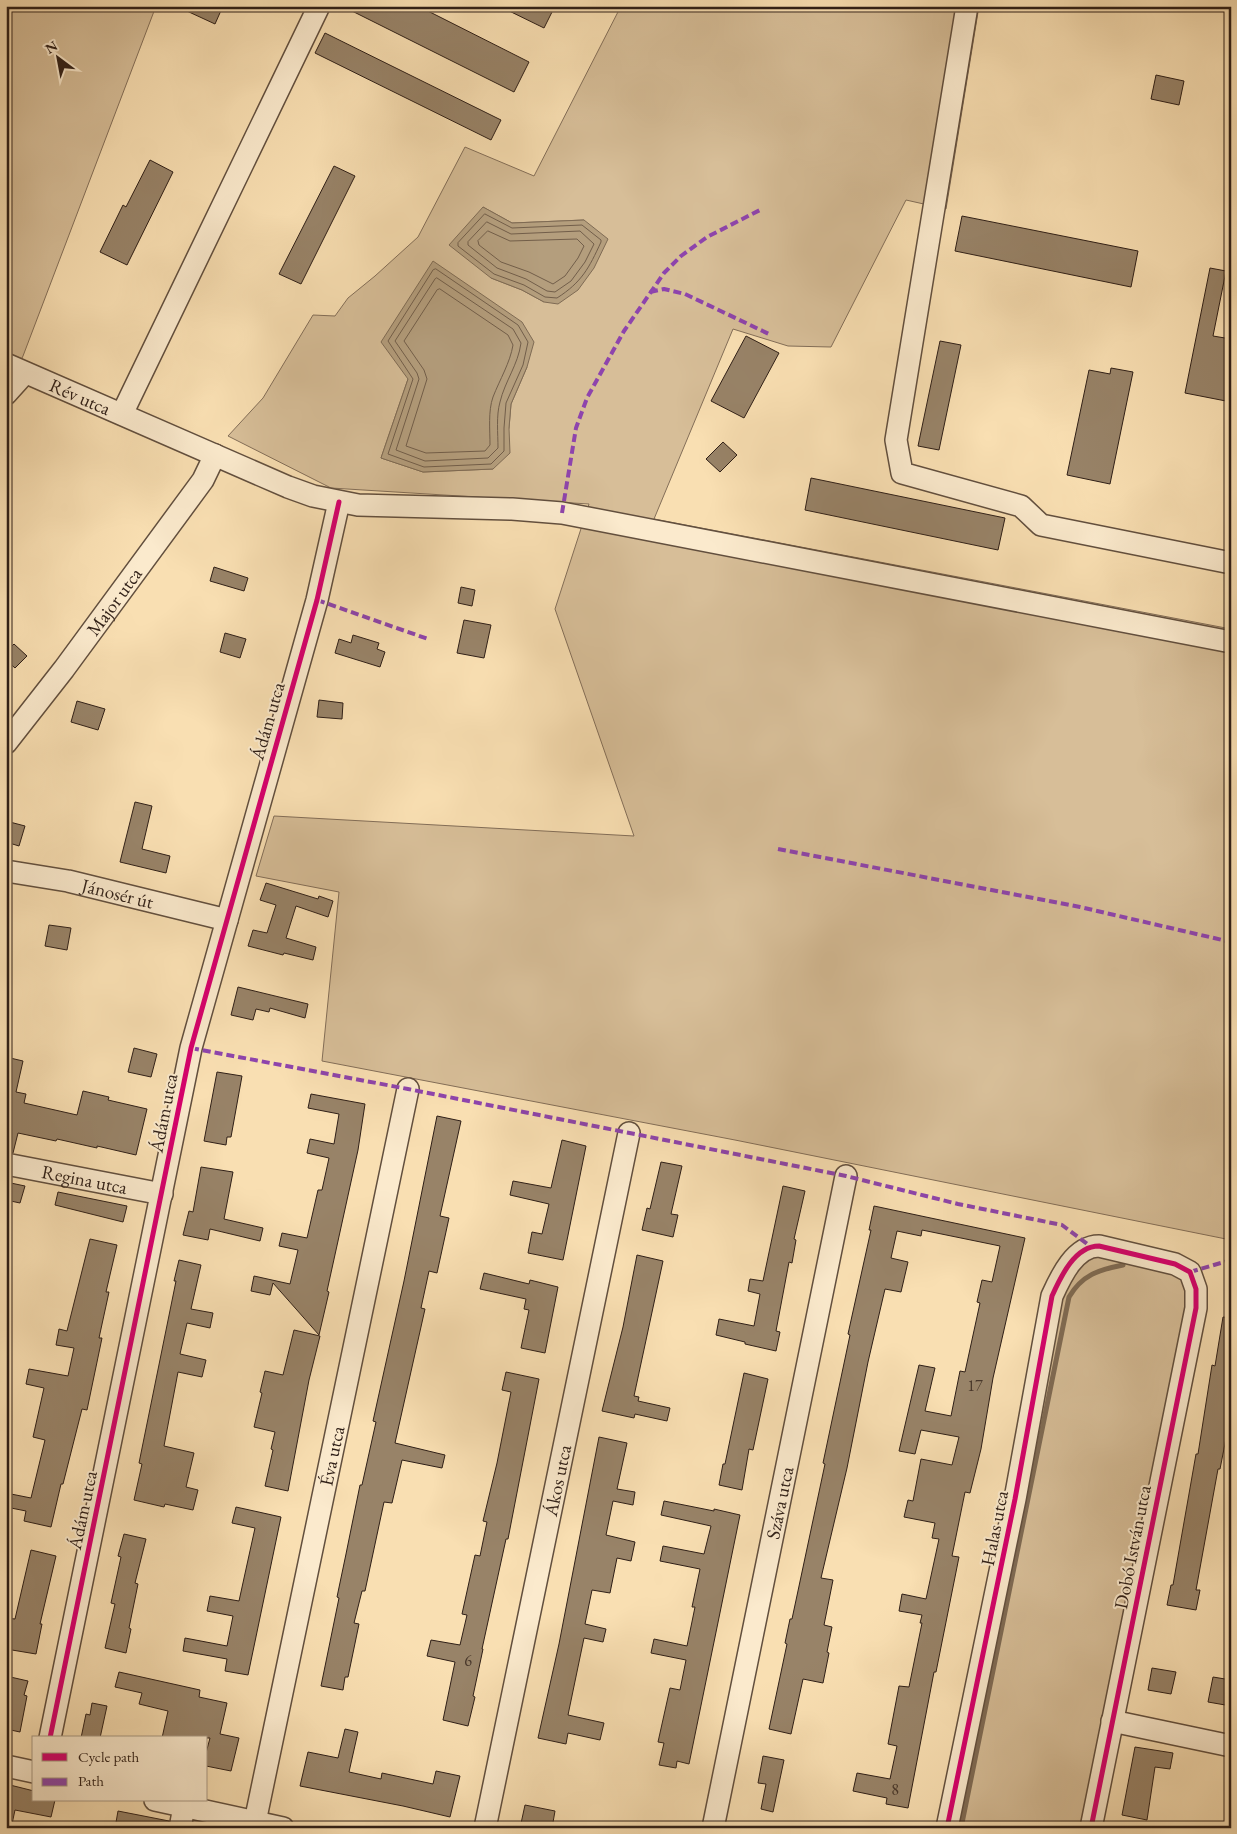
<svg xmlns="http://www.w3.org/2000/svg" width="1237" height="1834" viewBox="0 0 1237 1834" font-family="'EB Garamond',serif">
<style>
.green{fill:#d7be98;stroke:#836e58;fill-rule:evenodd}
.water{fill:#b49e7d;stroke:#7f6b54}
.lines{fill:none;stroke-linecap:round;stroke-linejoin:round}
.shore{stroke:#725e4a;stroke-width:1}
.stream{stroke:#7f6b54;stroke-width:5}
.building{fill:#988368;stroke:#2f1f17}
.minor-casing{stroke:#624f3e;stroke-width:24}
.minor{stroke:#fbeacd;stroke-width:21}
.quiet{stroke:#8e44ad;stroke-width:4;stroke-dasharray:8 4;stroke-linecap:butt}
.cycleway-casing{stroke:#fbeacd;stroke-width:8}
.cycleway{stroke:#d6006c;stroke-width:5}
.labels{text-anchor:middle;stroke-width:4;stroke-linejoin:round;paint-order:stroke}
.number-label{font-size:16px;fill:#49382b}
.street-label{font-size:19px;fill:#2f1f17;stroke:#fbeacd}
</style>
<rect width="100%" height="100%" fill="#f9dfb2"/>
<filter id="stains"><feTurbulence type="fractalNoise" baseFrequency=".004" numOctaves="4"/><feColorMatrix values="0 0 0 0 .2 0 0 0 0 .09 0 0 0 0 .02 0 0 0 .5 -.17"/></filter>
<radialGradient id="worn" r=".72"><stop offset=".6" stop-color="#630" stop-opacity="0"/><stop offset="1" stop-color="#630" stop-opacity=".3"/></radialGradient>
<!-- green -->
<g class="green">
<path d="M6,6H156L23,356L10,382L6,380Z"/>
<path d="M621,6H979L946,209L906,200L831,347L788,346L733,329L654,519L1231,629V1240L735,1140L322,1061L339,892L256,876L274,816L634,836L555,609L589,504L331,488L228,436L263,398L313,315L335,316L348,298L375,276L418,237L465,147L534,176ZM483,207L512,223L584,220L544,302L522,290L491,278ZM527,367L511,404L509,428L493,469L423,472L381,458L408,379Z"/>
<path d="M1085,1254L1174,1270L1190,1289L1083,1828H949L1056,1295Z"/>
</g>
<!-- water -->
<g class="water">
<path d="M483,207L512,223L584,220L608,239L594,268L578,290L558,304L544,302L522,290L491,278L449,245Z"/>
<path d="M433,261L522,322L534,342L527,367L511,404L509,428L510,453L493,469L423,472L381,458L408,379L381,342Z"/>
</g>
<g class="lines">
<!-- shore -->
<g class="shore">
<path d="M485,214L512,228L582,225L601,240V242C589,268 582,282 557,298L545,297L524,285L494,274L458,246V243Z"/>
<path d="M487,222L511,234L580,231L594,244L585,262L571,281L555,292L547,291L526,279L497,268L468,245V242Z"/>
<path d="M488,231L510,241L577,239L584,246L578,258L565,276L553,284L529,272L501,262L479,245L478,241Z"/>
<path d="M436,269L518,325L528,342L523,365L506,403L504,428V451L491,464L424,467L388,454L413,379L388,341L433,270Z"/>
<path d="M437,278L513,329L521,343C518,365 505,381 500,402C496,416 498,433 498,448L488,458L425,461L396,450L419,379L417,373L395,341L435,279Z"/>
<path d="M440,289L508,335L513,345C510,363 500,379 493,397C488,411 490,430 490,445L485,451L426,453L406,446L427,379L424,370L404,341L437,290Z"/>
</g>
<!-- stream -->
<path class="stream" d="M961,1828L1069,1297C1082,1275 1098,1270 1123,1265"/>
</g>
<!-- building -->
<g class="building">
<path d="M176,6H223L215,24Z"/>
<path d="M342,6H418L529,62L514,92Z"/>
<path d="M499,6H555L544,28Z"/>
<path d="M325,33L501,120L491,140L315,53Z"/>
<path d="M1156,75L1184,81L1179,105L1151,99Z"/>
<path d="M150,160L173,172L127,265L100,252L123,205L126,207Z"/>
<path d="M334,166L355,176L301,284L279,274Z"/>
<path d="M962,216L1138,251L1131,287L955,251Z"/>
<path d="M1210,268L1226,271L1213,336L1231,339V402L1185,393Z"/>
<path d="M746,336L779,353L744,418L711,401Z"/>
<path d="M940,341L961,345L939,450L918,446Z"/>
<path d="M1111,368L1133,372L1110,484L1067,475L1089,370L1110,374Z"/>
<path d="M723,442L737,455L720,472L706,459Z"/>
<path d="M811,478L1005,518L998,550L805,510Z"/>
<path d="M214,567L248,578L244,591L210,581Z"/>
<path d="M461,587L475,590L472,606L458,603Z"/>
<path d="M464,620L491,625L484,658L457,653Z"/>
<path d="M225,633L246,639L240,658L220,652Z"/>
<path d="M353,635L379,643L377,649L385,652L380,667L335,653L339,639L351,643Z"/>
<path d="M14,644L27,656L15,668L6,660V652Z"/>
<path d="M319,700L343,703L342,719L317,717Z"/>
<path d="M77,701L105,709L98,730L71,722Z"/>
<path d="M135,802L152,806L142,849L170,856L166,873L120,862Z"/>
<path d="M6,821L25,826L19,846L6,842Z"/>
<path d="M266,883L318,899L319,896L333,901L328,917L296,906L286,938L316,947L313,960L284,953L283,955L248,946L253,930L267,933L276,905L260,900Z"/>
<path d="M49,925L71,928L67,950L45,946Z"/>
<path d="M238,987L308,1004L305,1018L270,1008L269,1012L256,1009L253,1020L231,1015Z"/>
<path d="M134,1048L157,1054L151,1077L128,1072Z"/>
<path d="M6,1057L23,1061L16,1092L26,1094L24,1103L77,1115L83,1091L109,1097L108,1100L147,1109L136,1155L97,1146V1148L57,1139L56,1141L18,1133L13,1153L6,1152Z"/>
<path d="M217,1072L242,1076L231,1137H227L226,1145L204,1141Z"/>
<path d="M311,1094L365,1104L358,1150L327,1291L329,1292L319,1335L273,1283L270,1295L251,1291L254,1276L290,1284L298,1250L279,1246L282,1233L307,1238L318,1190H322L329,1158L307,1153L310,1139L334,1144L339,1114L308,1108Z"/>
<path d="M437,1116L461,1121L440,1216L449,1218L437,1273L429,1271L421,1308L425,1309L395,1443L445,1455L442,1468L402,1460L392,1503L384,1502L365,1591H362L354,1623L359,1624L348,1677H345L343,1690L321,1686L339,1598L337,1597L346,1554L360,1485H362L376,1422L373,1421L404,1281Z"/>
<path d="M562,1140L586,1146L563,1260L528,1253L532,1232L542,1234L549,1204L510,1195L513,1181L551,1188Z"/>
<path d="M661,1162L682,1166L671,1214L678,1215L673,1237L642,1230L647,1208L650,1209Z"/>
<path d="M201,1167L233,1172L224,1219L263,1228L260,1241L210,1229L208,1240L183,1235L189,1211L193,1212Z"/>
<path d="M6,1182L25,1186L20,1203L6,1200Z"/>
<path d="M783,1186L805,1191L794,1239L796,1240L792,1263L789,1262L776,1331L780,1332L776,1351L745,1344V1342L716,1335L719,1319L754,1326L760,1294L748,1291L750,1279L763,1281Z"/>
<path d="M58,1192L127,1206L123,1222L55,1205Z"/>
<path d="M874,1206L1025,1238L993,1378L981,1449L970,1493L965,1492L952,1556L959,1557L936,1672H934L908,1808L886,1804L887,1798L853,1791L857,1773L890,1779L897,1746L888,1744L899,1686L909,1687L922,1623H920L922,1615L899,1611L902,1594L926,1599L939,1539L932,1538L935,1523L904,1517L908,1500L913,1501L921,1459L952,1465L959,1437L921,1430L915,1454L899,1451L919,1365L935,1368L925,1411L951,1416L960,1371L965,1372L980,1303L977,1302L982,1280L992,1282L1000,1246L922,1230L921,1236L897,1231L891,1258L908,1262L901,1292L885,1289L868,1362L847,1468L821,1578L833,1580L824,1625L832,1627L827,1652L829,1653L823,1683L803,1679L791,1734L769,1729L787,1644L785,1643L790,1619H792L825,1464L823,1463L850,1335L848,1334L871,1230H869Z"/>
<path d="M90,1239L117,1245L106,1292H109L99,1338H102L87,1410L82,1409L63,1484H61L51,1527L24,1521L26,1511L6,1507V1493L31,1498L45,1440L33,1437L44,1388L26,1384L29,1369L68,1376L74,1348L56,1345L59,1329L67,1331Z"/>
<path d="M637,1255L663,1261L634,1396L639,1397L638,1401L670,1408L667,1421L635,1414L634,1418L602,1411L623,1327Z"/>
<path d="M179,1260L201,1265L191,1309L213,1313L210,1328L187,1323L180,1354L206,1360L202,1377L178,1372L164,1446L194,1453L186,1487L198,1490L193,1510L165,1504L164,1507L134,1500L142,1464L139,1463L176,1281H174Z"/>
<path d="M484,1273L529,1284L530,1280L558,1287L545,1353L521,1348L529,1310L524,1309L526,1299L480,1289Z"/>
<path d="M1223,1317L1231,1318V1413L1220,1469H1218L1196,1590H1200L1196,1610L1167,1605L1171,1585H1173L1196,1454H1198L1212,1365L1215,1366Z"/>
<path d="M294,1330L320,1336L309,1380L288,1491L265,1486L273,1450L271,1449L275,1432L254,1427L262,1393L260,1392L265,1371L283,1375Z"/>
<path d="M506,1372L539,1379L508,1539H506L482,1649H483L473,1696L475,1697L468,1726L443,1720L455,1662L427,1656L431,1640L460,1645L467,1615L462,1614L475,1555L480,1556L487,1522L483,1521L497,1463L511,1392L502,1390Z"/>
<path d="M744,1373L768,1379L753,1450L749,1449L742,1490L719,1485L723,1464H725Z"/>
<path d="M599,1437L627,1443L617,1489L635,1492L633,1505L613,1501L606,1535L635,1542L631,1561L617,1558L610,1593L592,1590L585,1624L606,1629L603,1642L584,1638L568,1715L604,1723L600,1740L568,1733L566,1744L538,1738L559,1644Z"/>
<path d="M664,1501L714,1511V1509L740,1515L689,1764L677,1761L676,1768L659,1765L664,1743L658,1742L670,1688L680,1690L686,1660L651,1653L654,1639L687,1646L695,1607H692L700,1569L660,1561L663,1546L704,1554L711,1526L661,1515Z"/>
<path d="M236,1507L281,1517L248,1675L225,1671L227,1659L183,1651L185,1638L227,1646L233,1616L207,1611L210,1596L239,1601L255,1528L232,1523Z"/>
<path d="M124,1534L146,1539L135,1583L138,1584L129,1628L131,1629L126,1653L105,1648L115,1604L111,1603L121,1557L118,1556Z"/>
<path d="M31,1550L56,1556L40,1624H42L36,1654L6,1649V1618L15,1619Z"/>
<path d="M1152,1668L1176,1672L1171,1694L1148,1690Z"/>
<path d="M119,1672L200,1690L199,1697L227,1703L220,1734L239,1738L231,1771L206,1766V1753L210,1738H162L168,1711L139,1704L142,1693L115,1687Z"/>
<path d="M6,1676L28,1681L24,1695L27,1696L20,1732L6,1729Z"/>
<path d="M1213,1677L1231,1680V1706L1208,1702Z"/>
<path d="M92,1703L107,1706L100,1738H81L86,1714L90,1715Z"/>
<path d="M345,1729L358,1732L349,1772L381,1779L382,1773L433,1784L436,1771L460,1776L450,1817L403,1806L300,1786L308,1752L338,1758Z"/>
<path d="M1135,1747L1173,1753L1170,1769L1155,1767L1147,1820L1122,1815Z"/>
<path d="M763,1756L784,1760L773,1812L761,1809L766,1784L758,1783Z"/>
<path d="M6,1784L34,1791V1800H55L51,1817L15,1810L12,1824H6Z"/>
<path d="M525,1805L555,1811L552,1828H520Z"/>
<path d="M118,1811L169,1821L168,1828H115Z"/>
</g>
<g class="lines">
<defs>
<g id="minor">
<path d="M967,6L896,440L902,473L1021,506L1041,525L1231,563"/>
<path id="s1" d="M6,364L288,487L313,496L358,505L512,509L562,513L1231,642"/>
<path d="M6,394L25,373"/>
<path d="M122,414L319,6"/>
<path id="s2" d="M6,743L64,669L203,480L215,455"/>
<path id="s3" d="M6,871L68,881L227,920"/>
<path id="s4" d="M6,1164L162,1194"/>
<path d="M1112,1721L1231,1746"/>
<path d="M50,1738L191,1048L317,600L339,502"/>
<path d="M6,1766L34,1772"/>
<path d="M155,1800L283,1828"/>
<path id="s5" d="M255,1822L408,1089"/>
<path d="M180,1828L184,1807"/>
<path id="s6" d="M485,1828L629,1133"/>
<path id="s7" d="M713,1828L846,1176"/>
<path d="M947,1828L1015,1499L1052,1296C1061,1276 1075,1246 1099,1246L1175,1264L1190,1272L1196,1289V1308L1091,1828"/>
</g>
</defs>
<!-- minor casing -->
<use href="#minor" class="minor-casing"/>
<!-- minor -->
<use href="#minor" class="minor"/>
<!-- quiet -->
<g class="quiet">
<path d="M650,292L664,289L685,294L769,334"/>
<path d="M562,513L576,428L587,398L624,331L664,273L681,256L707,237L760,210"/>
<path d="M317,600L428,639"/>
<path d="M778,849L1080,907L1231,942"/>
<path d="M191,1048L408,1089L846,1176L958,1204L1062,1225L1090,1246"/>
<path d="M1190,1272L1231,1260"/>
</g>
<defs>
<g id="cycleway">
<path d="M50,1738L191,1048L317,600L339,502"/>
<path d="M947,1828L1015,1499L1052,1296C1061,1276 1075,1246 1099,1246L1175,1264L1190,1272L1196,1289V1308L1091,1828"/>
</g>
</defs>
<!-- cycleway casing -->
<use href="#cycleway" class="cycleway-casing"/>
<!-- cycleway -->
<use href="#cycleway" class="cycleway"/>
</g>
<g class="labels">
<!-- number labels -->
<g class="number-label">
<text x="975" y="1391">17</text>
<text x="468" y="1666">6</text>
<text x="895" y="1795">8</text>
</g>
<!-- street labels -->
<g class="street-label">
<text dy="7" stroke="none"><textPath href="#s1" startOffset="81">Rév utca</textPath></text>
<text dy="7" stroke="none"><textPath href="#s2" startOffset="178">Major utca</textPath></text>
<text transform="translate(267 721) rotate(-74)" y="7">Ádám utca</text>
<text dy="7" stroke="none"><textPath href="#s3" startOffset="114">Jánosér út</textPath></text>
<text transform="translate(163 1113) rotate(-79)" y="7">Ádám utca</text>
<text dy="7" stroke="none"><textPath href="#s4" startOffset="80">Regina utca</textPath></text>
<text dy="7" stroke="none"><textPath href="#s5" startOffset="374">Éva utca</textPath></text>
<text dy="7" stroke="none"><textPath href="#s6" startOffset="355">Ákos utca</textPath></text>
<text dy="7" stroke="none"><textPath href="#s7" startOffset="332">Száva utca</textPath></text>
<text transform="translate(82 1510) rotate(-78)" y="7">Ádám utca</text>
<text transform="translate(994 1528) rotate(-79)" y="7">Halas utca</text>
<text transform="translate(1132 1547) rotate(-79)" y="7">Dobó István utca</text>
</g>
</g>
<!-- margin -->
<rect width="1237" height="1834" fill="none" stroke="#f9dfb2" stroke-width="25"/>
<rect x="8" y="8" width="1222" height="1819" fill="none" stroke="#2f1f17" stroke-width="2.5"/>
<rect x="12" y="12" width="1212" height="1809" fill="none" stroke="#2f1f17"/>
<!-- legend -->
<rect x="32" y="1736" width="175" height="65" fill="#fbeacd" stroke="#a99984"/>
<rect x="42" y="1753" width="25" height="8" fill="#d6006c" stroke="#a99984"/>
<text x="78" y="1762" font-size="15" fill="#2f1f17">Cycle path</text>
<rect x="42" y="1778" width="25" height="8" fill="#8e44ad" stroke="#a99984"/>
<text x="78" y="1786" font-size="15" fill="#2f1f17">Path</text>
<!-- north arrow -->
<g transform="translate(58 58) rotate(328)" stroke="#fbeacd" stroke-width="4" paint-order="stroke">
<path d="M0-4L9 19L0 12L-9 19Z" fill="#2f1f17"/>
<text y="-8" font-size="14" font-weight="bold" text-anchor="middle" fill="#2f1f17">N</text>
</g>
<rect width="100%" height="100%" filter="url(#stains)"/>
<rect width="100%" height="100%" fill="url(#worn)"/>
</svg>
